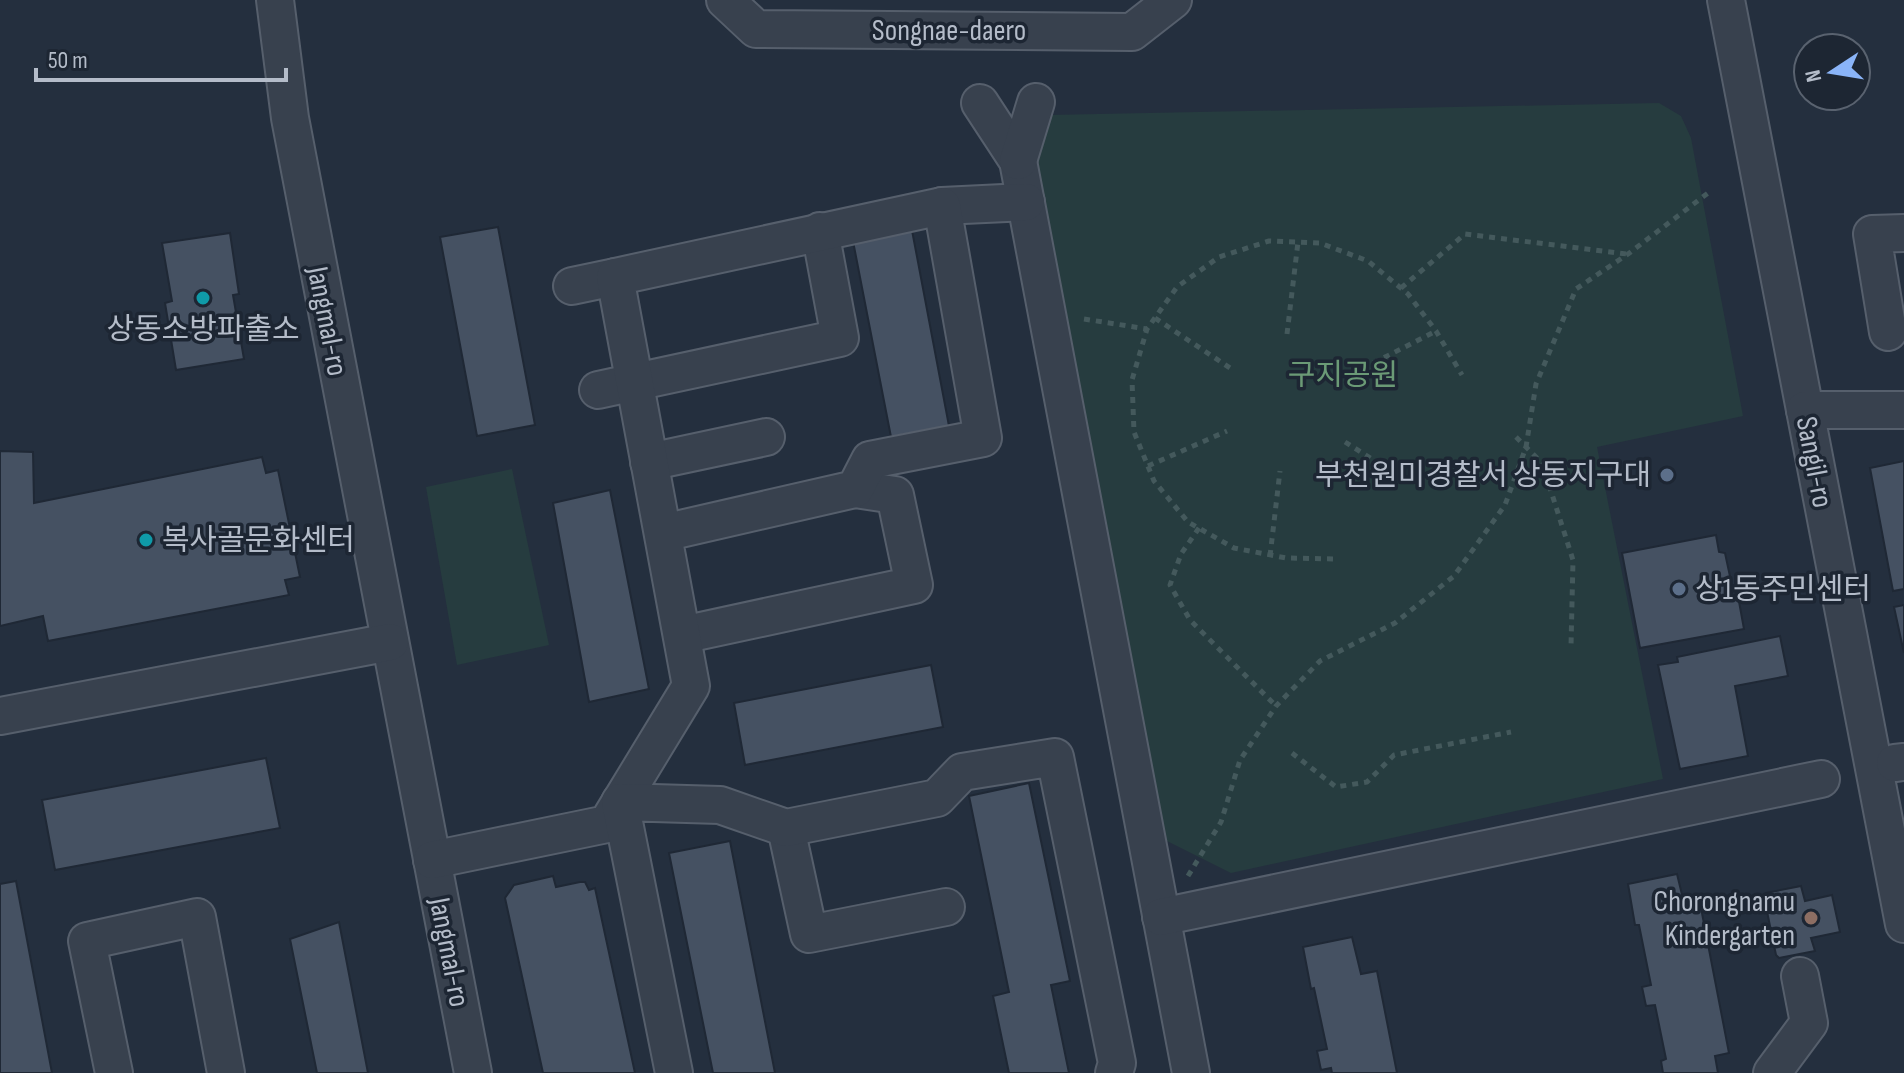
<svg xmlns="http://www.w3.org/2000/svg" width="1904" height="1073" viewBox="0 0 1904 1073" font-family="'Sofia Sans Condensed','Noto Sans KR',sans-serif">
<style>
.green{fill:#263c3f}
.building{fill:#455162;stroke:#1f2835;stroke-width:2}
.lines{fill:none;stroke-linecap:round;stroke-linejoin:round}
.minor-casing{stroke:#565f6c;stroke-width:40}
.path{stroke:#44595c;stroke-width:5;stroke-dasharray:6 6;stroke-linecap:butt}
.minor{stroke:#38414e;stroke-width:36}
.culture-dot{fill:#0f9aa8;stroke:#1d2633;stroke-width:3}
.service-dot{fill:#5c6f8a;stroke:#1d2633;stroke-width:3}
.education-dot{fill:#8d6e63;stroke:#1d2633;stroke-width:3}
.labels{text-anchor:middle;stroke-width:7;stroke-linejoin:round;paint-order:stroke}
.street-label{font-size:30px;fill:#b4bcc9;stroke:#1d2633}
.poi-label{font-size:30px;fill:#b4bcc9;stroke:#1d2633;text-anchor:end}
.park-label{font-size:30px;fill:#6b9a76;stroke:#1d2633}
</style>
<rect width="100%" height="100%" fill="#242f3e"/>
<!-- green -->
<g class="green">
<path d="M1659,103L1681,116L1691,138L1743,416L1597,447L1663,779L1231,873L1161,838L1034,162L1049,115Z"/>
<path d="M512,469L549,645L457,665L426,487Z"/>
</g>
<!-- building -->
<g class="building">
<path d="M911,225L949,426L891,437L852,236Z"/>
<path d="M498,227L535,425L477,436L440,237Z"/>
<path d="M230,233L239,294L233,295L244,359L176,370L165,303L172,301L162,243Z"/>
<path d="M0,451L33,452L34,503L262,457L266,473L278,470L300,577L285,580L289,595L48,641L43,616L0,626Z"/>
<path d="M1904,461V589L1893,591L1870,468Z"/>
<path d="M610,490L649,689L589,702L553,503Z"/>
<path d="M1716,535L1719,552L1725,553L1731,581L1725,582L1729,598L1738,596L1744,629L1640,648L1622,553Z"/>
<path d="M1904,605V653L1894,607Z"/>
<path d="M1780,636L1788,676L1735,686L1748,756L1680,769L1658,665L1678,662L1677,657Z"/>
<path d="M931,665L943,727L745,765L734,703Z"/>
<path d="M266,758L280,828L55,870L42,800Z"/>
<path d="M1029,783L1070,981L1051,985L1069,1073H1009L993,996L1009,992L969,796Z"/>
<path d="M730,841L775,1073H713L669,853Z"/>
<path d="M1677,874L1686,911L1701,908L1729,1053L1715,1056L1718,1073H1663L1661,1061L1666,1059L1655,1005L1646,1006L1642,987L1651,985L1639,925H1635L1628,884Z"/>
<path d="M553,876L556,887L580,882H585L589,890L595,888L635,1073H543L505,898L514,885Z"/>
<path d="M16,881L52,1073H0V884Z"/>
<path d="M1801,886L1805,901L1832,895L1840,932L1811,938L1815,951L1779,958L1776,955L1764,897L1766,893Z"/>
<path d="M339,922L368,1073H317L290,939Z"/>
<path d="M1352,937L1361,974L1377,971L1397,1073H1332L1331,1068L1321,1070L1317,1051L1327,1049L1314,988L1311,989L1303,947Z"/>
</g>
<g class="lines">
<defs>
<g id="minor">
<path d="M275,0L290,118L473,1073"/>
<path d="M725,0L756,29L1132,32L1173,0"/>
<path d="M1726,0L1904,924"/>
<path d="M980,103L1018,161L1191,1073"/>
<path d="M1018,161L1036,102"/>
<path d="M942,206L1026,202"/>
<path d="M572,286L615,277"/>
<path d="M1888,332L1872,234L1904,233"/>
<path d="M598,390L840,338L820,231"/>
<path d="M1805,410H1904"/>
<path d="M649,462L766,437"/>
<path d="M682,635L914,585L895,495L855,489"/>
<path d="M0,716L390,642"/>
<path d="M1895,763L1904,762"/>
<path d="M786,828L809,934L946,907"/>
<path d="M432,860L607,824L691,686L615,277L942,206L983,438L870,460L855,489L663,533"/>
<path d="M1161,917L1821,779"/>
<path d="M114,1073L87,941L197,917L226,1073"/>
<path d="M674,1073L620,802L720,805L786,828L937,798L962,772L1055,757L1117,1063L1114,1073"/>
<path d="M1772,1073L1809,1023L1800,976"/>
</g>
</defs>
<!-- minor casing -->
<use href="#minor" class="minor-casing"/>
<!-- path -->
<g class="path">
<path d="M1401,288L1465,234L1627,254"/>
<path d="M1155,318L1230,368"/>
<path d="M1084,319L1147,329"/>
<path d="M1287,334L1298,242"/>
<path d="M1352,374L1436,331"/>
<path d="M1516,437L1542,463L1573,560L1571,646"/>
<path d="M1345,442L1391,471"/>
<path d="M1148,466L1227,431"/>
<path d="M1199,528L1181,554L1170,585L1190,620L1276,706"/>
<path d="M1270,556L1280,471"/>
<path d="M1333,559L1286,558L1234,548L1188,522L1154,481L1134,432L1132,380L1147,329L1177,287L1219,257L1269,241L1320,243L1368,261L1408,294L1436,331L1462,375"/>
<path d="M1292,753L1336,787L1367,782L1394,755L1511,732"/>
<path d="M1188,876L1221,822L1240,760L1276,706L1320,661L1395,623L1454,576L1505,505L1526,447L1536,384L1576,289L1628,254L1708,193"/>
</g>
<!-- minor -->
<use href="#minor" class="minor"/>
</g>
<!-- markers -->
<g class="culture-dot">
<circle cx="203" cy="298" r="8"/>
<circle cx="146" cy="540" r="8"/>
</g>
<g class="service-dot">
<circle cx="1667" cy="475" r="8"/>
<circle cx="1679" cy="589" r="8"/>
</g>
<circle class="education-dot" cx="1811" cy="918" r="8"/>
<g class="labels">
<!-- street labels -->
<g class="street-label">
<text x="949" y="40">Songnae-daero</text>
<text transform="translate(328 321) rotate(79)" y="10">Jangmal-ro</text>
<text transform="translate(1815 462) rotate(79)" y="10">Sangil-ro</text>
<text transform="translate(450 952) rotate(79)" y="10">Jangmal-ro</text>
</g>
<!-- poi labels -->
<g class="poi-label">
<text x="203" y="339" text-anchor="middle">상동소방파출소</text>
<text x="1651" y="485">부천원미경찰서 상동지구대</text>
<text x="162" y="550" text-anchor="start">복사골문화센터</text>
<text x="1695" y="599" text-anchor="start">상1동주민센터</text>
<text x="1795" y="911">Chorongnamu<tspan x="1795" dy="34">Kindergarten</tspan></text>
</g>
<!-- park labels -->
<g class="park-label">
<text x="1343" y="385">구지공원</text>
</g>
</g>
<!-- north arrow -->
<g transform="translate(1832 72) rotate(258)"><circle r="38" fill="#1d2633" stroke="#59626f" stroke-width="2"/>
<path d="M0-6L14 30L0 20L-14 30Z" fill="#8ab4f8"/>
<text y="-12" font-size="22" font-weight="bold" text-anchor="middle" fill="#b4bcc9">N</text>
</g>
<!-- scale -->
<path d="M36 68v12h250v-12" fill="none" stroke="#b4bcc9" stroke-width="4"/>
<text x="48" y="68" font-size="24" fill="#b4bcc9" stroke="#1d2633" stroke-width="6" paint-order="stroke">50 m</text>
</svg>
